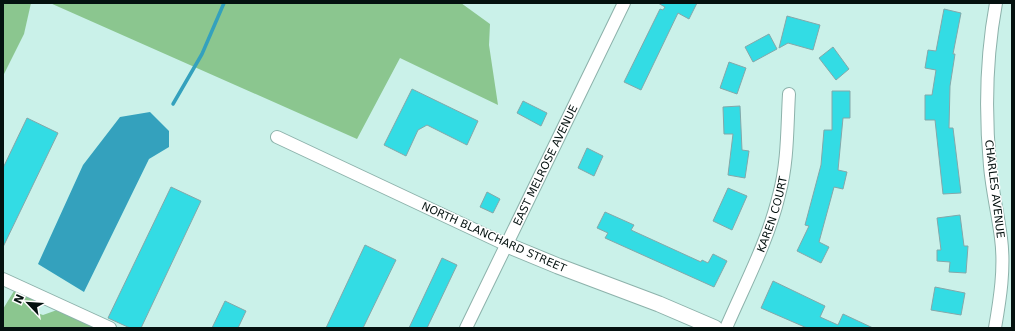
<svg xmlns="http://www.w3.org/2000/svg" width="1015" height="331" viewBox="0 0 1015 331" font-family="'DejaVu Sans',sans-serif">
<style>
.green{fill:#8bc68f}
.water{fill:#34a1bd}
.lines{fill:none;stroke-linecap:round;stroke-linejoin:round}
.stream{stroke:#34a1bd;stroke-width:3.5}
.building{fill:#33dce4;stroke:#83a8aa}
.minor-casing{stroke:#8db2ab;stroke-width:14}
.tertiary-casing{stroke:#8db2ab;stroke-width:17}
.minor{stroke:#fff;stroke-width:12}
.tertiary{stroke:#fff;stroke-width:15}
.labels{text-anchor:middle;stroke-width:3;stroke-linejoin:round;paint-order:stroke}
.street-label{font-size:11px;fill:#04110f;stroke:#fff}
</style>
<rect width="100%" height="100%" fill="#caf1e9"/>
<!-- green -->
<g class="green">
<path d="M3,3H31L24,34L3,76Z"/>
<path d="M50,3H461L490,24L489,45L498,105L400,58L357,139Z"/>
<path d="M14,291L35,299L33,303L31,311L43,315L57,310L95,328H3V309Z"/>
</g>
<!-- water -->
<path class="water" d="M150,112L169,131V147L149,159L84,292L38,264L83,165L120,117Z"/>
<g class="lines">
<!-- stream -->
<path class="stream" d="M173,104L202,54L224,3"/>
</g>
<!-- building -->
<g class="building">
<path d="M658,3H697L689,19L678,13L641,90L624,82L660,9L663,10L665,7Z"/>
<path d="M944,9L961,13L953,54H955L950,86L949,128H953L961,193L943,194L935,120H925V95H932L936,70L925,68L928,50L936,51Z"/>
<path d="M787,16L820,25L813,50L788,43L779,48Z"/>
<path d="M769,34L777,49L753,62L745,47Z"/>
<path d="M833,47L849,69L836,80L819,58Z"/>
<path d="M729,62L746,68L737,94L720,88Z"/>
<path d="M412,89L478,121L467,145L427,125L418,130L406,156L384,145Z"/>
<path d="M832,91H850V118H843L838,170L847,172L843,189L834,187L819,242L829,247L821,263L797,251L809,226L805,225L821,165L824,130H832Z"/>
<path d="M523,101L547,113L541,126L517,113Z"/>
<path d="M740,106L742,150L749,151L745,178L728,175L733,134H724L723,107Z"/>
<path d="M27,118L58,133L3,247V168Z"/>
<path d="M587,148L603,156L594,176L578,168Z"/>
<path d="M171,187L201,201L141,328H130L108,318Z"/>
<path d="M728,188L747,196L732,230L713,221Z"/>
<path d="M487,192L500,199L493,213L480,207Z"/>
<path d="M605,212L634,225L631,230L701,262L702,260L708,263L713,254L727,261L714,287L605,238L608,233L597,228Z"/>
<path d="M960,215L964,246H968L966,273L949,272L950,262L937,261V250H941L937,218Z"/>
<path d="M365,245L396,260L363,328H326Z"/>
<path d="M442,258L457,265L427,328H409Z"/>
<path d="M773,281L825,306L820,317L838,325L843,314L873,328H807L761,308Z"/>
<path d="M935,287L965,293L961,315L931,310Z"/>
<path d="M225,301L246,311L238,328H212Z"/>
</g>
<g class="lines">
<defs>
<g id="minor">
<path d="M277,137L507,245"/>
<path d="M3,279L110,328"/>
<path id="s1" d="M466,328L624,3"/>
<path id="s2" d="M726,328C745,284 768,241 779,195C788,162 787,128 789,94"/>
<path d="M995,328C1000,299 1005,268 1001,238C998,214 992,190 990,166C985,112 986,57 996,3"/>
</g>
<path id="tertiary" d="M507,245L558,266L659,304L715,328"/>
</defs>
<!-- minor casing -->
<use href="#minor" class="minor-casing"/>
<!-- tertiary casing -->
<use href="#tertiary" class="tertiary-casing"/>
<!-- minor -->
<use href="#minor" class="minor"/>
<!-- tertiary -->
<use href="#tertiary" class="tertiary"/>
</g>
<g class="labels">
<!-- street labels -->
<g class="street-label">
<text dy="4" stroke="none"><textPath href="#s1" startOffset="181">EAST MELROSE AVENUE</textPath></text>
<text transform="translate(995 189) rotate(83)" y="4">CHARLES AVENUE</text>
<text dy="4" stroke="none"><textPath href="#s2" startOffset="123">KAREN COURT</textPath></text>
<text transform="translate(494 237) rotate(24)" y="4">NORTH BLANCHARD STREET</text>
</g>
</g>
<!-- border -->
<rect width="1015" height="331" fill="none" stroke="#04110f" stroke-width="8"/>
<!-- north arrow -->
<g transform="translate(28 303) rotate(295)" stroke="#ffffff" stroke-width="3" paint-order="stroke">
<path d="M0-3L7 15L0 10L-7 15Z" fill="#04110f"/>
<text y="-6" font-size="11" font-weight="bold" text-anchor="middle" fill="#04110f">N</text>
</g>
</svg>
